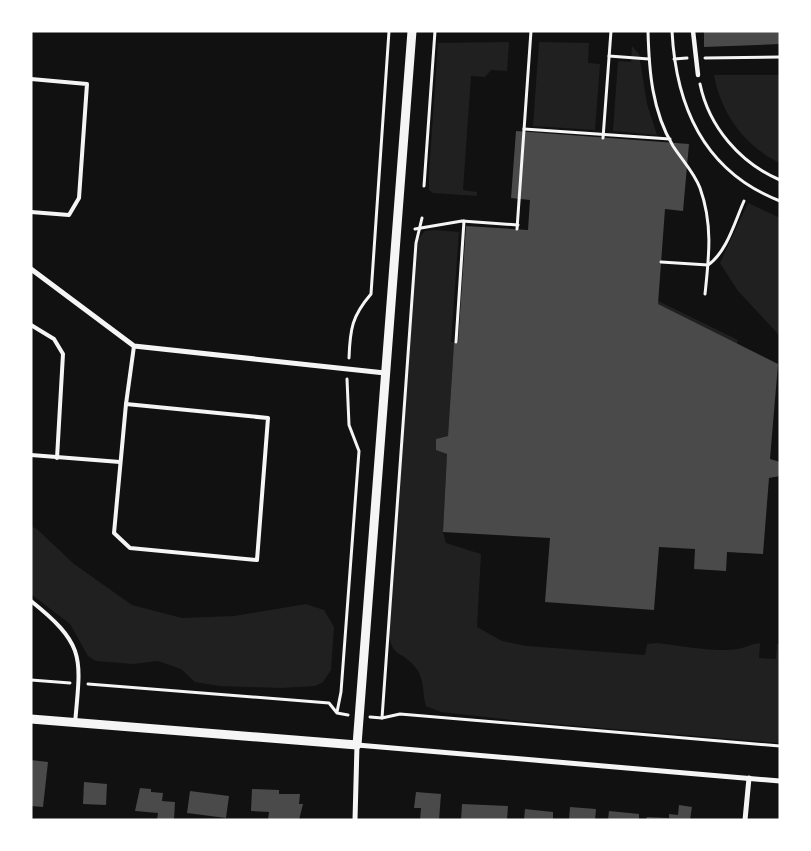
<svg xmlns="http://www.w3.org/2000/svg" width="811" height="851" viewBox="0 0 811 851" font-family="'Archivo Narrow',sans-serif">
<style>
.green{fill:#202020}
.building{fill:#4a4a4a}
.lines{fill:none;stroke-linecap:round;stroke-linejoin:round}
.path{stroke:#f5f5f5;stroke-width:3}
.service{stroke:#f5f5f5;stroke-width:4}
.pedestrian{stroke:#f5f5f5;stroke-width:4.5}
.minor{stroke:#f5f5f5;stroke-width:5}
.tertiary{stroke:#f5f5f5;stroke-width:9}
</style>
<rect width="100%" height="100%" fill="#111"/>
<!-- green -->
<g class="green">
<path d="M509,42L507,71L491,70L485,77L471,76L463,190L477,192V196L433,193L429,190V174L438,43Z"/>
<path d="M539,42L589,43L588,63L600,64L595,130L533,126Z"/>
<path d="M632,46L639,54L647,104L657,135L613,131L618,61L631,62Z"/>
<path d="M714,75H780V163C744,146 721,113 714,75Z"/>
<path d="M748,203L780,218V336L738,291L720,263Z"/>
<path d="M435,230L459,232L451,342H454L448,436L436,439V449L447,454L443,532L446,543L481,554L477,627L502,641L527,646L645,655L647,644L656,643C677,645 717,653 737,649C745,648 751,644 760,643L759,658L776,659L777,644H780V743L520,721L441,712L426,706C422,693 425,680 416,668C400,648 390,659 389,628L418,239L425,231Z"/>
<path d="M658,301L738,340L737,344L658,304Z"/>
<path d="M31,526L38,530L74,564L132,605L182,618L234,616L306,604L324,610L334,627L331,670L323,682L315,686L282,688L220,686L195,682L181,669L158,661L133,664L96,661L88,656L70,624L31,594Z"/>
</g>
<!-- building -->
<g class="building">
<path d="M704,31H780V44L704,47Z"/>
<path d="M516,131L689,144L683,211L665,209L658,304L778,364L770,459L780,462V476L769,478L763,554L727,552L726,571L694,569L695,549L659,547L654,610L545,602L550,538L443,532L447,454L436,450V439L448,436L453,359L454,342L458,343L466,226L528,230L530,200L511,198Z"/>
<path d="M31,760L48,762L43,807L31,806Z"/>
<path d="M84,782L107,784L106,805L83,804Z"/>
<path d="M140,788L151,789V792L163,793L162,801L175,802L174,820H157L158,813L135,811Z"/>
<path d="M252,789L279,790V794H300L299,804H303L299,820L268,819L269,812L251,811Z"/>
<path d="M190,791L229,796L226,818L187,813Z"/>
<path d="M416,792L441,794L439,820H420L421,808H414Z"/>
<path d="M462,804L508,806L507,820H461Z"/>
<path d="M679,805L692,807L690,820H646L647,817L669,818V814L678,815Z"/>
<path d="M570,807L596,809L595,820H569Z"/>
<path d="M525,809L553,812V820H524Z"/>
<path d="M609,811L639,814V820H608Z"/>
</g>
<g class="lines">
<!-- path -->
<g class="path">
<path d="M648,31C649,71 652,111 673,146C682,160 694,172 700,188C713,224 709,257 705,294"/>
<path d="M672,31C676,108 705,172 780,201"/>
<path d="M609,56L649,59"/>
<path d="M705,58L780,57"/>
<path d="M674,59L687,58"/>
<path d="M700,84C709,127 740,163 780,180"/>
<path d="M524,129L670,139"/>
<path d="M603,138L611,31"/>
<path d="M424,186L435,31"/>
<path d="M415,229L462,221L518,225"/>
<path d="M517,229L531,31"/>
<path d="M661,262L708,265C727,252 735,221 744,201"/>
<path d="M456,342L464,221"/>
<path d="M349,358C350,329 352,316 371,294L389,31"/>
<path d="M31,680L70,683"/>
<path d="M88,684L329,703L337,713L348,715"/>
<path d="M337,712L341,692L359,451L349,425L347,379"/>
<path d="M370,717L382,718L400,714L780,746"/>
<path d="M382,718L416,243L422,218"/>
</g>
<!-- service -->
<g class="service">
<path d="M31,79L87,84L79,198L69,215L31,212"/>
<path d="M31,325L54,339L63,354L57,458"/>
<path d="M126,404L268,418L257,560L130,548L114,533Z"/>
<path d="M126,404L134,346"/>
<path d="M31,455L120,462"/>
<path d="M31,601C86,645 81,657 75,723"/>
</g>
<!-- pedestrian -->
<path class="pedestrian" d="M693,31L698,75"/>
<!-- minor -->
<g class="minor">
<path d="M31,269L134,346L385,373"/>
<path d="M355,820L357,745L780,781"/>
<path d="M745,820L749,778"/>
</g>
<!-- tertiary -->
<path class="tertiary" d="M31,719L357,745L412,31"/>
</g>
<!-- border -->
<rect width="811" height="851" fill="none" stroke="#ffffff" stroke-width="65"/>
</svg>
